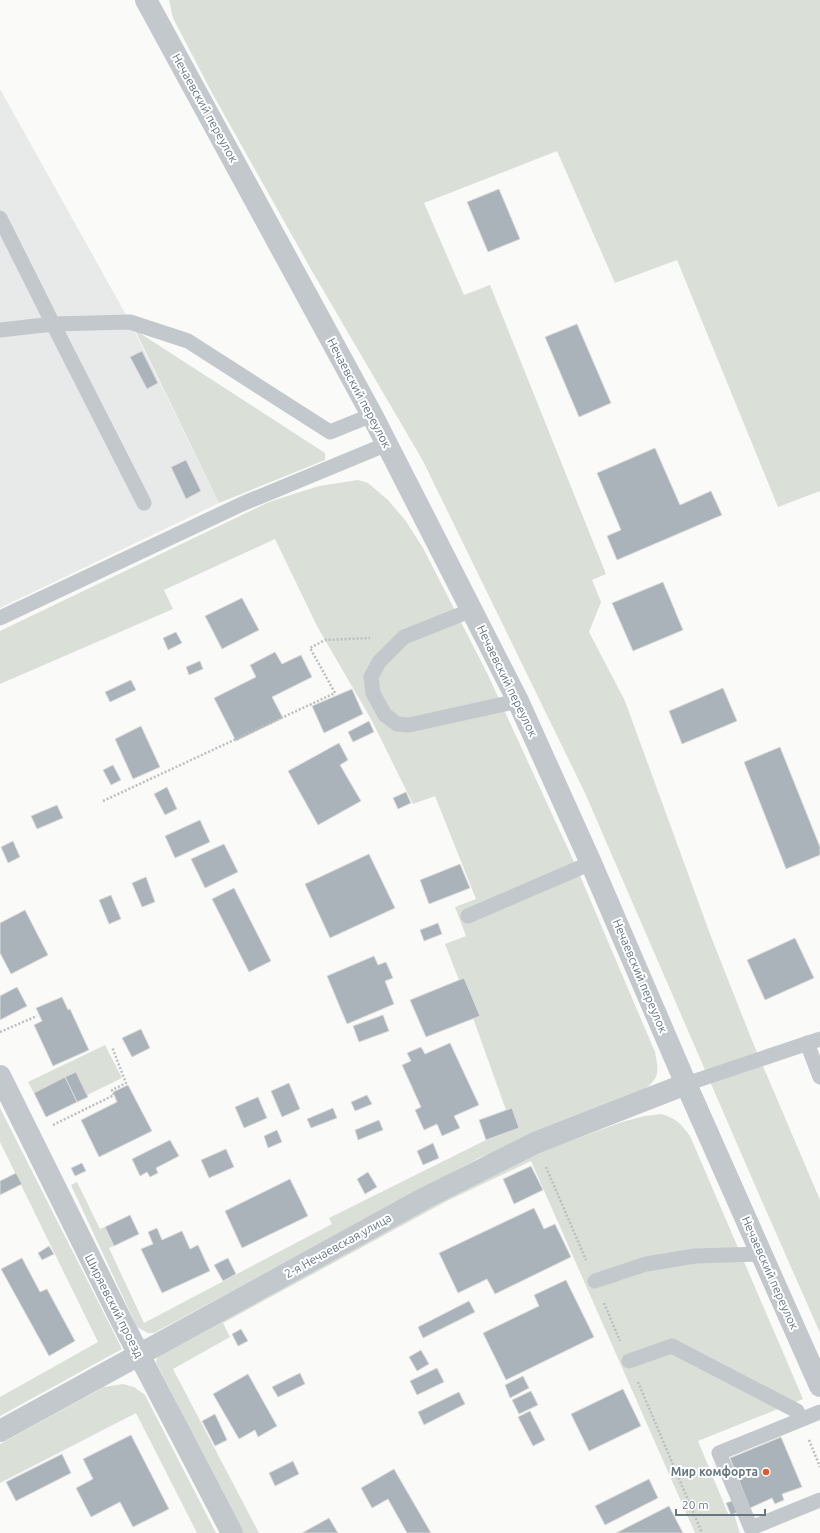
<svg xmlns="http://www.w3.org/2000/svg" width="820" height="1533" viewBox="0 0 820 1533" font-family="Ubuntu,sans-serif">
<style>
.built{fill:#e8e9e9}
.green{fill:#dadfd7}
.building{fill:#aab3b9;stroke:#dcdcda}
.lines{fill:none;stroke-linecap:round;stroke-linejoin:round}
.path{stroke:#bbbfc2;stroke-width:2.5;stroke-dasharray:2 2;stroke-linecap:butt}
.lane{stroke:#c3c8cc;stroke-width:15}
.street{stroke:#c3c8cc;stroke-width:22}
.poi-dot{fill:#e4572e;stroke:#fff;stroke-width:1.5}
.labels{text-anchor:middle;stroke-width:4;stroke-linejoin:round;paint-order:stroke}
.street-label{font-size:12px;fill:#657683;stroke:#fff}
.poi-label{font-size:12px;font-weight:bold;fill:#657683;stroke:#fff;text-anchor:end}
</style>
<rect width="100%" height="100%" fill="#fafaf8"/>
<!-- built -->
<path class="built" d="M0,89L130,322L219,503L0,608Z"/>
<!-- green -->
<g class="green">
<path d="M169,0H820V491L778,507L677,260L615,283L557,151L424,203L464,295L490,285L606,574L592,580L601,602L589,632L625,701L710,934L751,1038L820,1200V1333L754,1183L585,793L423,461L312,271L211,91L173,18Z"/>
<path d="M135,330L325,453V460L219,503Z"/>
<path d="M358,480L368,483L388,500L405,520L423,548L487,673L575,864L655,1052C659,1074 660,1078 641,1092L479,1158L154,1333H148L137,1327L71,1185L77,1182L100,1229L105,1227L114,1246L109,1248L144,1323L332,1224L329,1218L486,1140L519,1128L512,1108L506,1110L473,1018L480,1015L464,978L459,980L445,944L466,936L455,907L476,899L435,796L413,804L371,719L317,626L275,539L164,590L173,609L0,684V631L269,502L319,486Z"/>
<path d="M105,1045L122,1078L87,1095L76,1072L34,1093L28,1082Z"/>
<path d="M0,1108L122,1349L0,1416V1397L98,1342L0,1142Z"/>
<path d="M661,1114C676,1118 681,1124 690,1136L803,1399L698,1441L729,1516L734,1514L740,1533H695L531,1161L447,1201L223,1323L230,1337L173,1369L259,1533H242L156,1362L158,1356L434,1203L529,1156L622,1122L645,1116Z"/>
<path d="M123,1384L134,1387L145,1395L216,1533H197L136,1413L0,1483V1444L104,1387Z"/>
</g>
<!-- building -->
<g class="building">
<path d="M499,189L520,239L488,252L467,202Z"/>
<path d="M577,324L611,403L579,417L545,337Z"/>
<path d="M142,351L158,383L147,389L130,357Z"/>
<path d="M655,448L680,505L711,491L722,515L617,560L607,536L621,530L597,473Z"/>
<path d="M186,460L201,491L186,499L171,467Z"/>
<path d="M663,582L683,630L633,651L612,603Z"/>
<path d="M242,598L259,630L222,649L205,616Z"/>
<path d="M176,632L182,643L168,650L163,638Z"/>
<path d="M275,652L282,664L301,655L312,677L272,697L283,718L236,741L214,698L256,677L250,665Z"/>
<path d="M200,661L203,669L189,675L186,667Z"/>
<path d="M131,680L136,690L110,702L105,692Z"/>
<path d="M723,688L737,721L682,744L669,711Z"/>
<path d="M352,689L363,714L324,733L312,706Z"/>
<path d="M369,721L374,732L353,742L348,732Z"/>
<path d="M141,726L160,767L133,779L115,739Z"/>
<path d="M339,743L348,760L340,765L361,801L318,825L288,771Z"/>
<path d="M780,747L820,847V855L786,869L744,762Z"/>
<path d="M113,765L121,780L111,785L103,770Z"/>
<path d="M167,787L177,809L165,815L154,794Z"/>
<path d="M406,792L411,803L398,809L393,798Z"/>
<path d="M57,805L63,818L37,829L31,816Z"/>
<path d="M200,820L210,842L175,858L165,836Z"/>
<path d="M13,841L20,857L8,863L1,847Z"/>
<path d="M224,844L238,872L205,888L191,859Z"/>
<path d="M369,854L395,908L330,938L305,884Z"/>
<path d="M460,864L470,888L429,904L420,880Z"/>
<path d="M146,877L155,902L142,907L132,883Z"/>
<path d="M234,888L271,961L249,972L212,899Z"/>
<path d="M111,895L121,919L109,924L99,900Z"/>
<path d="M25,910L48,955L11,974L0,953V923Z"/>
<path d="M438,923L442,934L424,941L420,930Z"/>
<path d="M795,938L814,978L765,1000L747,960Z"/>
<path d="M374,956L378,965L386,962L393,978L385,981L394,1004L347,1024L327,976Z"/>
<path d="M464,978L480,1016L426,1037L410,1000Z"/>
<path d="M17,987L27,1006L0,1020V996Z"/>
<path d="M62,997L68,1010L70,1009L89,1050L53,1066L34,1025L42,1021L36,1008Z"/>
<path d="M383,1015L389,1031L359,1042L353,1026Z"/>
<path d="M141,1029L150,1048L132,1057L122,1038Z"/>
<path d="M450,1043L479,1105L454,1116L460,1128L442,1136L437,1124L424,1130L415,1110L421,1107L402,1065L411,1061L407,1053L421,1047L425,1054Z"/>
<path d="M76,1072L88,1097L77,1102L65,1077Z"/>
<path d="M65,1077L77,1102L46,1117L34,1093Z"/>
<path d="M289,1083L300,1109L282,1117L271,1091Z"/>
<path d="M128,1085L152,1131L99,1157L81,1120L117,1102L113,1092Z"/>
<path d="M367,1095L372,1104L355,1111L351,1102Z"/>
<path d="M258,1097L267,1118L244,1128L235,1107Z"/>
<path d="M333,1108L337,1118L311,1128L307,1119Z"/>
<path d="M512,1108L519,1128L486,1140L479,1120Z"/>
<path d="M379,1120L383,1130L358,1140L355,1130Z"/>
<path d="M277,1130L282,1142L268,1148L264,1136Z"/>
<path d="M170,1140L179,1156L156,1168L158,1173L150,1177L147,1172L140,1176L132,1159Z"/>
<path d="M433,1143L439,1158L423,1165L417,1151Z"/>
<path d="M226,1149L234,1167L209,1178L201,1160Z"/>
<path d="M82,1163L86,1171L75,1176L71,1168Z"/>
<path d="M531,1166L543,1190L514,1204L503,1179Z"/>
<path d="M368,1172L377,1187L365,1194L357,1179Z"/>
<path d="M16,1173L22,1184L0,1195V1181Z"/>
<path d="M290,1179L308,1216L242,1248L225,1211Z"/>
<path d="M534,1208L544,1229L555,1224L571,1257L495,1294L487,1279L458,1293L439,1253Z"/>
<path d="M130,1215L139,1234L114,1246L105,1227Z"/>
<path d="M157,1228L162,1240L182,1231L190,1249L198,1245L210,1271L162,1293L141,1249L153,1244L148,1232Z"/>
<path d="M49,1246L54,1254L42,1260L38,1253Z"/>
<path d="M22,1258L40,1292L47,1289L75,1341L49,1356L1,1269Z"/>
<path d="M228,1258L236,1274L223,1281L214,1265Z"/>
<path d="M566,1280L594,1337L506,1380L483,1333L539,1306L534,1295Z"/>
<path d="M469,1301L475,1312L423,1338L418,1327Z"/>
<path d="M241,1329L248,1341L238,1346L232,1334Z"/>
<path d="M421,1350L429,1364L417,1371L409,1357Z"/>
<path d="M437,1368L444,1382L417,1395L410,1381Z"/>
<path d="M300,1373L305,1384L278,1397L272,1387Z"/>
<path d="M248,1374L277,1426L258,1437L255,1430L239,1439L213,1394Z"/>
<path d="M523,1376L529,1388L510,1398L505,1385Z"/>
<path d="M623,1389L641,1426L589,1451L571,1414Z"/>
<path d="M531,1391L538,1405L519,1414L512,1400Z"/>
<path d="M459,1392L465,1404L424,1425L418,1412Z"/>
<path d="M530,1411L545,1440L533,1446L518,1417Z"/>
<path d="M215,1414L227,1440L215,1446L202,1421Z"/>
<path d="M131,1435L169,1509L133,1527L120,1502L91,1517L76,1488L93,1479L83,1459Z"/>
<path d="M781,1437L802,1487L782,1494L784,1500L775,1504L772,1498L750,1508L730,1458Z"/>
<path d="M62,1454L71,1473L16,1501L6,1482Z"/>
<path d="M293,1461L299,1474L275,1486L269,1473Z"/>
<path d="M394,1469L431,1533H407L388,1499L372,1508L361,1488Z"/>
<path d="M649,1479L658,1498L605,1525L595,1506Z"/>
<path d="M735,1500L740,1511L731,1515L726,1503Z"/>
<path d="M669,1506L683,1533H616Z"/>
<path d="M329,1518L338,1533H302Z"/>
</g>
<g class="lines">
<!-- path -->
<g class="path">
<path d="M103,801L335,693L310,648L325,640L370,638"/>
<path d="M0,1032L37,1016"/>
<path d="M53,1125L114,1095L112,1090L126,1083L112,1047"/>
<path d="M546,1167L586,1260"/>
<path d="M604,1303L620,1341"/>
<path d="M638,1382L702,1533"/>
<path d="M809,1440L820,1467"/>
</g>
<!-- lane -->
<g class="lane">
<path d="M0,218L53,324L0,330"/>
<path d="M144,503L53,324L130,322L188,341L330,432L372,415"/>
<path d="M472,610L404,637L379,662L371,677L373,693L385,715L397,724L409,725L518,701"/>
<path d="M0,618L242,504L387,444"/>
<path d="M468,916L591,863"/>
<path d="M807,1043L820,1077"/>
<path d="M686,1084L820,1039"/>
<path d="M595,1281L646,1264L695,1256L761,1254"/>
<path d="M629,1361L672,1346L797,1411L800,1419"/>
<path d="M820,1412L719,1453L751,1528L820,1500"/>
</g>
<!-- street -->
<g class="street">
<path d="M146,0L372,415L518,701L591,863L686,1084L820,1386"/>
<path d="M0,1076L121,1320L232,1533"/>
<path d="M0,1431L425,1198L535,1143L686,1084"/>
</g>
</g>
<!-- markers -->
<circle class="poi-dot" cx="766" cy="1472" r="4"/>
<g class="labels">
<!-- street labels -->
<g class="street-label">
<text transform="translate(205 108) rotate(61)" y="4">Нечаевский переулок</text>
<text transform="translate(359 393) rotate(62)" y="4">Нечаевский переулок</text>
<text transform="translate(507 681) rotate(64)" y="4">Нечаевский переулок</text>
<text transform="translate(640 976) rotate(67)" y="4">Нечаевский переулок</text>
<text transform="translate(338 1246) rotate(-29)" y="4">2-я Нечаевская улица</text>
<text transform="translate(770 1273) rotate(66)" y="4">Нечаевский переулок</text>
<text transform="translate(114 1306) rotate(63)" y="4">Ширяевский проезд</text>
</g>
<!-- poi labels -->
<g class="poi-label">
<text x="758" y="1476">Мир комфорта</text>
</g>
</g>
<!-- scale -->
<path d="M676 1509v6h89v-6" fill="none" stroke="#657683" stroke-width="2"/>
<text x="682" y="1509" font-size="12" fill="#657683" stroke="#ffffff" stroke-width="3" paint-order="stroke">20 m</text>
</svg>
